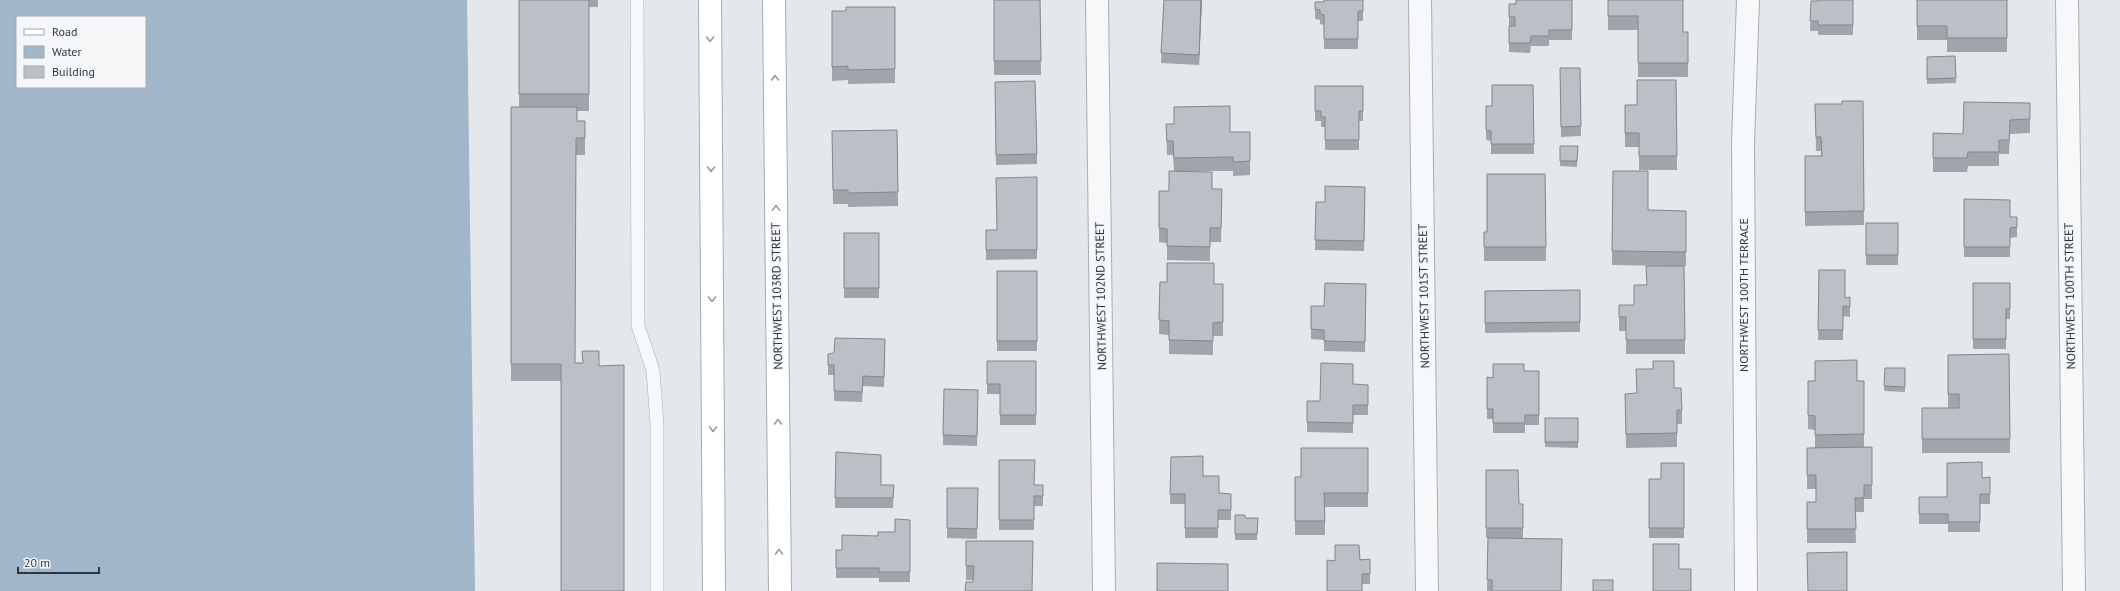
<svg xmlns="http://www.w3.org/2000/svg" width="2120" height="591" viewBox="0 0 2120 591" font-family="'PT Sans',sans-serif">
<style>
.water{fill:#a1b6c8;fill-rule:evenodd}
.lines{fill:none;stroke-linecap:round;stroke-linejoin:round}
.lane-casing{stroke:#a9aeb5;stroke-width:14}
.street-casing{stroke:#a9aeb5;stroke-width:24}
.primary-casing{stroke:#a4acb6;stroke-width:24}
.lane{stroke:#f6f8f9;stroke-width:13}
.street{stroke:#f6f8f9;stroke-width:22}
.primary{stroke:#fff;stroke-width:22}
.wall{fill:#a1a5ab}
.shaded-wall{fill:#83868b}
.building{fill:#bbc0c7;stroke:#83868b}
.oneway{stroke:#969aa0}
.labels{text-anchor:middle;stroke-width:4;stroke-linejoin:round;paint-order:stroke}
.street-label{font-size:12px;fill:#2c3542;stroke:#f4f6f8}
</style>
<rect width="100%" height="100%" fill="#e4e7eb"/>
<!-- water -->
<path class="water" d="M0,0H467L475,591H0ZM17,17H145V87H17Z"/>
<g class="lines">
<defs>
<path id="lane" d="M637,0L638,326L653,370L657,425V591"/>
<g id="street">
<path d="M1097,0L1104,591"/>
<path d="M1420,0L1427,591"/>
<path d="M2067,0L2074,591"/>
<path d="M1746,591L1743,143L1748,0"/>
</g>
<g id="primary">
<path d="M710,0L714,591"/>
<path d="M774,0L780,591"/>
</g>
</defs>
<!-- lane casing -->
<use href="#lane" class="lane-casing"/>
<!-- street casing -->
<use href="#street" class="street-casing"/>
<!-- primary casing -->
<use href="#primary" class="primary-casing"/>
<!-- lane -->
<use href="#lane" class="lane"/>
<!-- street -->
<use href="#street" class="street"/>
<!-- primary -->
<use href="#primary" class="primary"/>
</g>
<!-- wall -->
<g class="wall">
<path d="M519,0H598V7H589V111H577V121H585V155H576L575,363H583L599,351L561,381H511V107H519Z"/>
<path d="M994,0H1040L1041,75H994Z"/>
<path d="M1164,0H1202L1199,65L1161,63Z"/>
<path d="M1363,0V21H1358V49H1324V25L1320,24V20L1315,19V2Z"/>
<path d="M1572,0V40H1549V46H1531L1530,53L1509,52V4Z"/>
<path d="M1608,0L1683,32H1688V77H1638V30H1608Z"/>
<path d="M1853,0V35H1818V31H1810L1811,1Z"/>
<path d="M1917,0H2007V52H1947V40H1917Z"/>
<path d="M895,7V83L848,84V80L832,81V11H846Z"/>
<path d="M1955,56L1956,83L1927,84V57Z"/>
<path d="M1560,68H1580L1581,136L1561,137Z"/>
<path d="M1676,80L1677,170H1639V147H1625V105H1637Z"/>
<path d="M995,82L1037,154V164L996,165Z"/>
<path d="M1533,85L1534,154H1491V141L1486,140V106H1492Z"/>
<path d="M1315,86H1363V121H1359V150H1325V127H1321V121H1315Z"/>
<path d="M1863,101L1864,225L1805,226V156H1821V151H1816L1815,104H1842Z"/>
<path d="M1964,102L2030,117V133L2010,134L2009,154H1999V166H1968L1967,172H1933V133L1963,134Z"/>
<path d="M1166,124L1230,132H1250V175L1233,176V171H1183L1212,189H1222L1221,242H1210V261L1167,260V243L1159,242V191H1169L1174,171L1173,155H1167Z"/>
<path d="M897,130L898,206L848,207V204H833L832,131Z"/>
<path d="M1560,146H1578L1577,167L1560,166Z"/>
<path d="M1613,171L1648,210L1686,211V266H1684L1685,354H1626V331H1619V305H1634L1646,285L1669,266L1612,265Z"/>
<path d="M1545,174L1546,261H1484V232H1487Z"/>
<path d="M1037,177V259L986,260V230H997Z"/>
<path d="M1365,187L1364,251L1315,250L1316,202H1325Z"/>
<path d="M1964,199L2010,217L2017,223V237L2010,238V257H1964Z"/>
<rect x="1866" y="223" width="32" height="42"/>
<rect x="844" y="233" width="35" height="65"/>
<path d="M1819,270L1845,298L1850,297V317L1843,316V340H1818Z"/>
<rect x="997" y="271" width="40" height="80"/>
<path d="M1160,282L1214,284L1223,298V336H1213V355L1169,354V335L1159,334Z"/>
<path d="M1973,283H2010V319H2006V349H1973Z"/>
<path d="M1366,284L1365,352L1324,351V340L1311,339V306H1324Z"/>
<path d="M1580,290V332L1485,333V291Z"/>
<path d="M885,339L884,387L863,386L862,402L834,401V375H828V365L834,353Z"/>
<path d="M2009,354L2010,453H1922V408H1948V355Z"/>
<path d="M987,361H1036V425H1000V394H987Z"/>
<path d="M1885,368H1905V392L1884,391Z"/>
<path d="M1524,371H1539V425H1525V433H1493V419H1487V387L1493,378Z"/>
<path d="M1808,381H1864V447H1872V499H1864V512H1855L1856,543H1807V502H1816V489H1807V448H1815V430L1808,429Z"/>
<path d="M1368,385V415H1353V433L1307,432V401H1320Z"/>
<path d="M1674,388L1682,410V424H1677V447L1626,448L1625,408L1636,393Z"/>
<path d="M978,400L977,446L943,445V435Z"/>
<path d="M1545,418H1578V448L1545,447Z"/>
<path d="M1368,448V507H1325V535H1295V477H1301Z"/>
<path d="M836,452L881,485H894L893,508H835Z"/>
<path d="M1171,457L1203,476L1219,493L1231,494V520H1218V538H1185V504H1170Z"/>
<path d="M999,460L1035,485L1043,491V506H1034V530H999Z"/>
<path d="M1684,463V538H1649V479H1661Z"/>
<path d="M1486,470L1519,504H1523V538H1492L1561,591H1487L1488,538H1486Z"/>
<path d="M1990,477V504H1980V532H1948V524H1919V497H1947L1982,478Z"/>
<path d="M947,488H978L977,539L947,538Z"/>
<path d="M1235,515L1245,518H1258L1257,540H1235Z"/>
<path d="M910,520V582H879V578H836V550H842L878,536L895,532Z"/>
<path d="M966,541H1033L973,580H966Z"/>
<path d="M1370,559V584H1362L1335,561Z"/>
</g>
<!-- shaded-wall -->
<path class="shaded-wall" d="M1201,0H1202L1199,65V55Z"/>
<!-- building -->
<g class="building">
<rect x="519" y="0" width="70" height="94"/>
<path d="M994,0H1040L1041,61H994Z"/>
<path d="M1164,0H1201L1199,55L1161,53Z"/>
<path d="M1324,0H1363V11H1358V39H1324V15L1320,14V10L1315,9V2H1324Z"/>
<path d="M1516,0H1572V30H1549V36H1531L1530,43H1509V26H1515V17H1509V4H1516Z"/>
<path d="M1608,0H1683V32H1688V63H1638V16H1608Z"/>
<path d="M1818,0H1853V25H1818V21H1810L1811,1H1818Z"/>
<path d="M1917,0H2007V38H1947V26H1917Z"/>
<path d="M846,7H895V69L848,70V66L832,67V11H846Z"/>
<path d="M1955,56L1956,78L1927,79V57Z"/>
<path d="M1560,68H1580L1581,126L1561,127Z"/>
<path d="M1637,80H1676L1677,156H1639V133H1625V105H1637Z"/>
<path d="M1035,81L1037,154L996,155L995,82Z"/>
<path d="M1492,85H1533L1534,144H1491V131L1486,130V106H1492Z"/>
<path d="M1315,86H1363V111H1359V140H1325V117H1321V111H1315Z"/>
<path d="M1842,101H1863L1864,211L1805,212V156H1822L1821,137H1816L1815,104H1842Z"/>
<path d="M1964,102L2030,103V119L2010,120L2009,140H1999V152H1968L1967,158H1933V133L1963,134Z"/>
<path d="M1230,106V132H1250V161L1233,162V157L1174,158L1173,141H1167L1166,124H1174V107Z"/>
<path d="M511,107H577V121H585V138H576L575,363H583L582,351H599V366L624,365V591H561V364H511Z"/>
<path d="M897,130L898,192L848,193V190H833L832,131Z"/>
<path d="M1560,146H1578L1577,161H1560Z"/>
<path d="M1169,171L1212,172V189H1222L1221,228H1210V247L1167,246V229L1159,228V191H1169Z"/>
<path d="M1613,171H1648V210L1686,211V252L1612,251Z"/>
<path d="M1487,174H1545L1546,247H1484V232H1487Z"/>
<path d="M1037,177V250H986V230H997L996,178Z"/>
<path d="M1325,186L1365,187L1364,241L1315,240L1316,202H1325Z"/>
<path d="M1964,199L2010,200V217H2017V227L2010,228V247H1964Z"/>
<rect x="1866" y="223" width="32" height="32"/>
<rect x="844" y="233" width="35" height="55"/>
<path d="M1167,263H1214V284H1223V322L1213,323V341L1169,340V321L1159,320L1160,282H1167Z"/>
<path d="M1646,266H1684L1685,340H1626V317H1619V305H1634V285H1647Z"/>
<path d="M1819,270H1845V298L1850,297V307L1843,306V330H1818Z"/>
<rect x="997" y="271" width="40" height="70"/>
<path d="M1325,283L1366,284L1365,342L1324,341V330L1311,329V306H1324Z"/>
<path d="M1973,283H2010V309H2006V339H1973Z"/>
<path d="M1580,290V322L1485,323V291Z"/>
<path d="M835,338L885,339L884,377L863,376L862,392L834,391V365H828V354L834,353Z"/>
<path d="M2009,354L2010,439H1922V408H1959V394H1948V355Z"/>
<path d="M1857,360V381H1864V434L1815,435V416L1808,415V381H1815V361Z"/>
<path d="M987,361H1036V415H1000V384H987Z"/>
<path d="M1653,361H1674V388H1681L1682,410H1677V433L1626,434L1625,394L1637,393L1636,369H1653Z"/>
<path d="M1321,363L1353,364V384L1368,385V405H1353V423L1307,422V401H1320Z"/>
<path d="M1493,364H1524V371H1539V415H1525V423H1493V409H1487V377L1493,378Z"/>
<path d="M1885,368H1905V387L1884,386Z"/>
<path d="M944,389L978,390L977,436L943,435Z"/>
<rect x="1545" y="418" width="33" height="24"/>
<path d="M1872,447V485H1864V498H1855L1856,529H1807V502H1816V475H1807V448Z"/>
<path d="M1301,448H1368V493H1324L1325,521H1295V477H1301Z"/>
<path d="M836,452L881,455V485H894L893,498H835Z"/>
<path d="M1203,456V476H1219V493L1231,494V510H1218V528H1185V494H1170L1171,457Z"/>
<path d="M999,460H1035L1034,485H1043V496H1034V520H999Z"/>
<path d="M1982,462V478L1990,477V494H1980V522H1948V514H1919V497H1947V463Z"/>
<path d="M1661,463H1684V528H1649V479H1661Z"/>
<path d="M1486,470H1518L1519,504H1523V528H1486Z"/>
<path d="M947,488H978L977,529L947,528Z"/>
<path d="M1235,515H1245V518H1258L1257,534H1235Z"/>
<path d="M895,519L910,520V572H879V568H836V550H842V535L878,536V532H895Z"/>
<path d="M1488,538L1562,539L1561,591H1492V580H1487Z"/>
<path d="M966,541H1033L1032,591H965L966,582H973L974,566H966Z"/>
<path d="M1653,544H1679V569H1691V591H1653Z"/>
<path d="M1335,545H1359L1360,560L1370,559V574H1362V591H1327V560L1335,561Z"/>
<path d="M1847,552V591H1808L1807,553Z"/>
<path d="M1157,563L1228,564V591H1157Z"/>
<rect x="1593" y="580" width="20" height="11"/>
</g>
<!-- one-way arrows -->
<defs><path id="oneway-chevron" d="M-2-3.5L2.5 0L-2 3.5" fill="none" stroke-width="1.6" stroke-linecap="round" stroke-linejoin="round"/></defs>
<g class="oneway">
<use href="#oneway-chevron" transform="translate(710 39) rotate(90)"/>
<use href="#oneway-chevron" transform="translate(775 78) rotate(-91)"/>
<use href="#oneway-chevron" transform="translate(711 169) rotate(90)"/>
<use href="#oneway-chevron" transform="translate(776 208) rotate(-91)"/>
<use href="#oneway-chevron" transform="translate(712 299) rotate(90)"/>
<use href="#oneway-chevron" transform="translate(778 422) rotate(-91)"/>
<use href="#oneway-chevron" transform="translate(713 429) rotate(90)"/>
<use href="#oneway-chevron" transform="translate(779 552) rotate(-91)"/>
</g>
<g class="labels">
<!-- street labels -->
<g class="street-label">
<text transform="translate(1744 295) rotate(-90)" y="4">NORTHWEST 100TH TERRACE</text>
<text transform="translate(777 296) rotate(-91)" y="4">NORTHWEST 103RD STREET</text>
<text transform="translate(1101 296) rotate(-91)" y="4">NORTHWEST 102ND STREET</text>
<text transform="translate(1424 296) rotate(-91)" y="4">NORTHWEST 101ST STREET</text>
<text transform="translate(2070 296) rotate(-91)" y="4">NORTHWEST 100TH STREET</text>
</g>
</g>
<!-- legend -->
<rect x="16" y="16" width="130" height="72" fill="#f4f6f8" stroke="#a4a9af"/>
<rect x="24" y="29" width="20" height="6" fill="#ffffff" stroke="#a4a9af"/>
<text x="52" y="36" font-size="12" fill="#2c3542">Road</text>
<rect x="24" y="46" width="20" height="12" fill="#a1b6c8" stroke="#a4a9af"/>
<text x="52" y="56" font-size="12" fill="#2c3542">Water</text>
<rect x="24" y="66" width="20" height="12" fill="#bbc0c7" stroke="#a4a9af"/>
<text x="52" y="76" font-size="12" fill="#2c3542">Building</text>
<!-- scale -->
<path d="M18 567v6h81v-6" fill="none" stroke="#2c3542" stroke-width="2"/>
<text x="24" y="567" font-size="12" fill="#2c3542" stroke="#f4f6f8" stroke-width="3" paint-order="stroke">20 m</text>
</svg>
